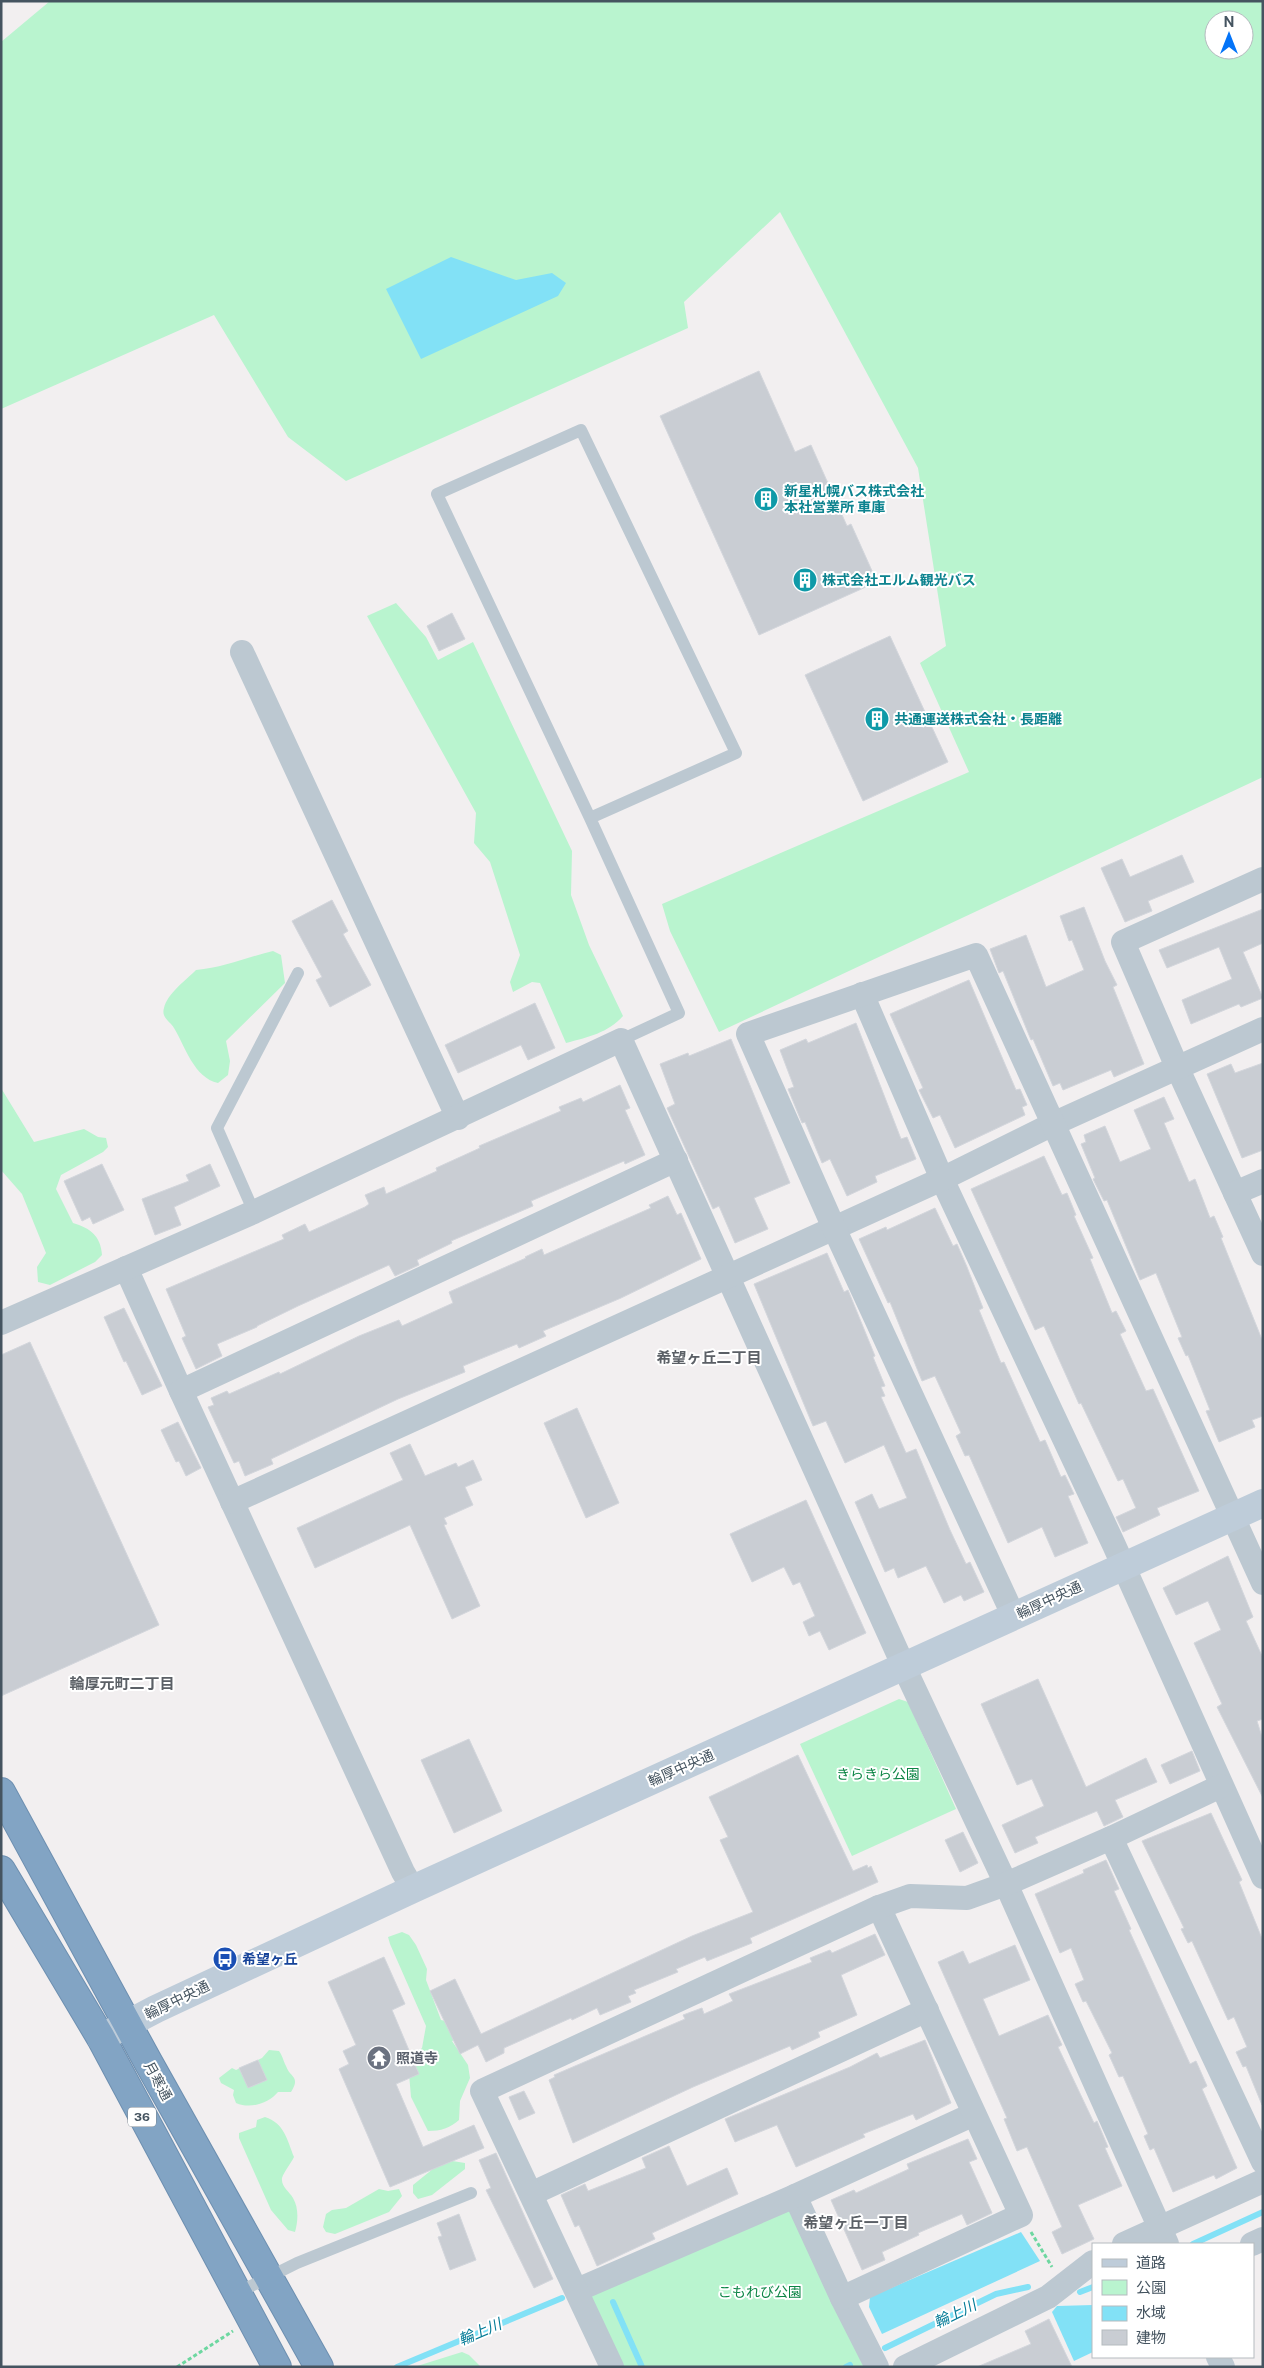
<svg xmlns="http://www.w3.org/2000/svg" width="1264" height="2368" viewBox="0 0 1264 2368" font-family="'Public Sans','Noto Sans JP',sans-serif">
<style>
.green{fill:#b9f4cf;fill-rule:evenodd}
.water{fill:#82e1f6}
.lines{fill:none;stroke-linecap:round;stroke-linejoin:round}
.stream{stroke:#82e1f6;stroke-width:6}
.building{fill:#c9cdd3;stroke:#d3d6dc}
.highway-casing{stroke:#6d8fb0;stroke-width:30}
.path{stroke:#6dd7a0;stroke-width:3;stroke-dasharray:4 2.5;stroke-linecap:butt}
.lane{stroke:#bcc8d1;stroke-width:12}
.street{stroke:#bcc8d1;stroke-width:24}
.secondary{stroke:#beccd9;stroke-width:28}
.highway{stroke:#82a4c4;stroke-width:28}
.labels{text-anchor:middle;stroke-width:4;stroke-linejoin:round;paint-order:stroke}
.shield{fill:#fff;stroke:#7d8790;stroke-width:1}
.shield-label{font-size:12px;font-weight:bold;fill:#455460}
.culture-label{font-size:14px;font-weight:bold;fill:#0d838f;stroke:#fff;text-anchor:start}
.street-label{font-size:14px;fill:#455460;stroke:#fff}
.park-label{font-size:14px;fill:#0c8545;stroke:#fff}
.transit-label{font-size:14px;font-weight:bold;fill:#164399;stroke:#fff;text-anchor:start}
.worship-label{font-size:14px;font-weight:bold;fill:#5b616d;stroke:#fff;text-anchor:start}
.neighbourhood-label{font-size:15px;font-weight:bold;fill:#5b6066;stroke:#fff}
.water-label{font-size:15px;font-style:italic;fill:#037b97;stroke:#fff}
</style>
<rect width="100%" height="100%" fill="#f2eff0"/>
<!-- green -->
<g class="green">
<path d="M50,1H1263V777L719,1032L670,931L662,904L969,772L920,663L946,646L918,468L780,212L684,302L688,328L346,481L288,437L214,315L1,409V42ZM1214,20H1244V50H1214Z"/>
<path d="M396,603L426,637L438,660L473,642L572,851L571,895L589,945L623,1016C608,1033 588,1037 566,1043L540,983L532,982L513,992L510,982L520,955L490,862L474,843L476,813L367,616Z"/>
<path d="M273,951L281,955L285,983L226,1041L230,1061L228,1075L218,1083C194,1078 185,1046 174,1028C170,1021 161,1018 164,1008C167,994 186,980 196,970C223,968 247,957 273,951Z"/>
<path d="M1,1088L34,1142L84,1129L98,1137L106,1138L108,1147L103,1152L61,1175L56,1189L73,1223C90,1228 101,1236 102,1255L95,1262L50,1285L38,1282L37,1267L46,1253L22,1194L1,1170Z"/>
<path d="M899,1699L908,1702L956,1809L852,1856L800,1744Z"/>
<path d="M402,1932L409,1935L416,1945L427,1969L426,1980L441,2020L472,2027L461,2038L452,2041L468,2065L470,2078L460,2101L459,2120C450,2128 441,2131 428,2131L411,2097L408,2062L422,2048L426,2026L390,1944L388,1937Z"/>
<path d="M269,2050L279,2051C283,2057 283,2060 286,2066C290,2078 301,2076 291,2092H278C268,2104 250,2109 236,2103L233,2095L234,2090L221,2083L219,2078L232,2068L236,2070L262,2058Z"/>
<path d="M265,2117C284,2123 287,2139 294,2157C291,2163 284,2172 282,2178C281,2187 289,2191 293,2198C299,2208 298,2222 295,2232L288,2230L271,2210L239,2138V2133L256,2127L257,2120Z"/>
<path d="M446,2160L465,2163V2169L432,2195L418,2199L413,2193V2185L439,2164Z"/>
<path d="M379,2189L388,2191L399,2189L402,2196L389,2212L335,2234L326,2232L323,2227L326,2214L332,2210L346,2208Z"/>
<path d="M795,2196L877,2367H612L577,2290Z"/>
<path d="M462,2352L469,2355L481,2367H414Z"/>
</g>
<!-- water -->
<g class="water">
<path d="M451,257L516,280L552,273L566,283L558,296L421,359L386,289Z"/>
<path d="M1021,2232L1040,2261L882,2334L869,2307L870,2297Z"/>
<path d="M1093,2305V2352L1074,2361L1052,2312L1057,2306Z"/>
</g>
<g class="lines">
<!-- stream -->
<g class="stream">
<path d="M1193,2244L1263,2212"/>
<path d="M1080,2292L1093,2287"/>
<path d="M613,2302L642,2367"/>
<path d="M885,2348L996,2294L1028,2287"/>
<path d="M397,2367L562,2298"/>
<path d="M846,2367L850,2365"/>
</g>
</g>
<!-- building -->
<g class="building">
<path d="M759,371L795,452L811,445L847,526L851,524L877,582L759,635L660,416Z"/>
<path d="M452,613L465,639L439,651L427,626Z"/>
<path d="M890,636L948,762L863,801L805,675Z"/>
<path d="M1182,855L1194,882L1148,901L1152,911L1125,922L1101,868L1122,859L1130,877Z"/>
<path d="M332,900L348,931L343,934L371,985L330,1007L316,980L322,977L292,921Z"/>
<path d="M1084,907L1105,961L1117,985L1113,987L1144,1064L1114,1077L1111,1070L1063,1090L1060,1083L1053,1086L1033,1039L1031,1040L1003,971L999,973L990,949L1026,935L1046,987L1084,970L1072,940L1069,941L1060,916Z"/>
<path d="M1263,909V943L1243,952L1263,998L1241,1007L1239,1004L1191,1024L1182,1000L1232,979L1219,947L1167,968L1159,950Z"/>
<path d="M969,980L1016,1090L1020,1089L1027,1105L1022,1107L1025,1115L955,1148L940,1115L933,1118L919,1090L923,1088L890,1014Z"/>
<path d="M535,1003L555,1048L528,1060L521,1045L458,1073L445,1045Z"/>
<path d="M856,1023L901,1139L907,1137L916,1159L875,1176L877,1182L847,1196L830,1159L822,1163L805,1122L802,1123L788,1089L794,1087L780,1050L806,1039L808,1043Z"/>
<path d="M731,1039L790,1183L754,1198L768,1229L735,1243L719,1206L713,1209L667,1108L675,1104L660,1064L688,1053L689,1056Z"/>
<path d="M1263,1063V1150L1242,1158L1207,1074L1231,1064L1235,1073Z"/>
<path d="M620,1085L630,1108L625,1110L645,1155L625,1164L624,1161L531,1201L533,1206L451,1241L452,1243L417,1260L419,1265L395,1276L389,1265L298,1306L257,1326V1327L217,1344L222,1356L196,1369L182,1338L186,1336L166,1289L284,1239L282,1235L305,1224L309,1232L365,1207L369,1204L365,1195L384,1187L386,1194L437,1171L436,1168L480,1148L479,1146L561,1111L559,1107L581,1098L583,1102Z"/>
<path d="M1164,1097L1174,1119L1164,1123L1189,1182L1195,1179L1210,1218L1214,1216L1223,1237L1221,1238L1263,1342V1416L1252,1420L1255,1427L1219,1442L1206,1411L1210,1410L1188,1355L1186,1356L1178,1338L1182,1337L1156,1273L1140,1280L1107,1200L1104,1201L1093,1179L1095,1178L1081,1144L1086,1142L1084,1135L1105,1126L1120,1162L1151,1149L1134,1110Z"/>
<path d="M1044,1156L1062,1195L1067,1193L1076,1215L1074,1216L1093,1258L1090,1259L1112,1313L1116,1311L1126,1331L1120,1334L1146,1391L1153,1389L1199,1491L1157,1508L1160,1515L1123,1532L1116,1517L1136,1508L1123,1479L1118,1481L1081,1403L1079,1404L1044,1326L1035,1330L971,1189Z"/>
<path d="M102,1164L124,1210L93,1224L90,1217L82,1221L64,1181Z"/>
<path d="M210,1164L220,1186L174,1207L181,1225L155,1235L142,1199L189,1181L186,1175Z"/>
<path d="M668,1196L677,1215L681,1213L701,1259L621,1298L543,1331L546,1336L519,1348L517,1344L463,1366L465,1372L398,1399L271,1459L273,1464L245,1476L239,1461L234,1463L208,1407L214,1405L211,1398L227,1391L229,1394L279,1372L280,1374L359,1336L399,1320L402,1326L453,1303L449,1292L526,1258L525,1257L542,1249L544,1255L651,1208L649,1205Z"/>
<path d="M935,1208L953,1246L957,1244L967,1267L983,1308L979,1310L1001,1363L1004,1362L1040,1442L1045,1440L1061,1477L1065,1475L1074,1494L1068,1496L1088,1543L1055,1557L1042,1527L1008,1543L969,1455L965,1456L956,1436L961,1433L935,1376L922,1381L890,1302L888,1303L859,1239L886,1227L887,1230Z"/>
<path d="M827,1253L844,1292L848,1290L875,1356L873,1357L885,1386L881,1387L885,1396L881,1397L906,1453L916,1449L950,1530L966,1564L970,1562L984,1592L964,1601L961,1595L944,1603L926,1566L898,1578L894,1568L885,1572L855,1502L872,1494L879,1509L907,1498L884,1445L845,1463L826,1421L813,1426L754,1284Z"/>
<path d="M124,1308L162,1386L142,1395L126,1361L124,1362L104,1317Z"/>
<path d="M30,1342L159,1625L1,1696V1355Z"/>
<path d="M577,1408L619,1503L586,1518L544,1423Z"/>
<path d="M178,1422L201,1468L186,1476L179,1461L176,1462L161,1430Z"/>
<path d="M410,1444L425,1476L456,1463L458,1467L473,1460L482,1480L465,1487L473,1505L444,1518L447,1524L444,1525L480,1606L452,1619L410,1525L315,1568L297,1528L403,1480L390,1453Z"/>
<path d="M806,1500L866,1633L829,1650L820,1631L809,1636L803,1622L815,1616L800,1582L793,1585L784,1567L752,1582L730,1534Z"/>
<path d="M1228,1556L1253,1617L1246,1621L1263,1658V1719L1257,1721L1263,1740V1798L1217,1707L1222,1704L1194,1643L1221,1630L1208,1601L1176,1615L1163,1588Z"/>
<path d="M1038,1679L1086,1787L1146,1758L1157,1782L1115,1800L1123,1817L1104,1826L1097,1811L1035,1837L1038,1843L1015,1853L1002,1825L1044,1806L1032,1779L1017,1785L981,1704Z"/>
<path d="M469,1739L502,1811L454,1833L421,1760Z"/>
<path d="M1192,1751L1200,1771L1170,1784L1161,1765Z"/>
<path d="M798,1755L853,1871L867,1865L868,1868L871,1866L878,1882L750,1938L752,1943L707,1961L705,1957L676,1969L678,1972L634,1990L636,1993L628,1996L631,2002L600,2015L597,2008L572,2020L571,2018L504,2048V2053L486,2062L478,2045L460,2054L430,1991L455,1979L481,2034L692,1936L753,1912L720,1840L728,1837L709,1797Z"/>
<path d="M1211,1813L1242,1880L1239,1882L1263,1941L1262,2105L1246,2066L1243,2067L1236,2052L1247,2047L1234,2017L1228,2020L1192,1941L1188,1943L1181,1929L1184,1928L1142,1841Z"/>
<path d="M963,1832L978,1863L960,1872L945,1840Z"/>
<path d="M1106,1860L1119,1889L1114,1891L1131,1929L1129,1930L1190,2064L1196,2061L1207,2086L1202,2089L1237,2168L1216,2179L1214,2175L1173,2192L1154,2148L1150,2150L1144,2136L1148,2134L1123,2076L1119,2077L1109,2055L1112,2053L1086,2001L1083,2002L1075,1984L1084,1980L1071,1948L1060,1953L1035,1894L1084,1873L1083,1870Z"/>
<path d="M875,1934L885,1955L841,1975L857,2015L818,2032L820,2037L792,2050L790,2046L693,2087L573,2143L549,2080L555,2077L554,2075L685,2019L683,2015L702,2008L704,2014L733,2001L729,1994L812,1962L810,1958L830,1950L832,1953Z"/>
<path d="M1015,1945L1030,1980L983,1999L999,2036L1048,2015L1062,2045L1058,2047L1094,2123L1097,2121L1108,2147L1105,2148L1122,2186L1078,2205L1094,2239L1062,2254L1052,2232L1062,2227L1027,2147L1017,2151L1004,2119L1007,2118L938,1962L963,1951L969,1964Z"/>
<path d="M384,1957L405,2004L392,2010L419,2074L396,2084L423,2147L474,2125L484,2148L390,2187L339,2069L349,2064L343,2051L356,2045L328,1982Z"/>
<path d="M925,2040L951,2103L916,2120L913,2114L863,2134L865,2137L796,2167L777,2125L735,2142L725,2119L850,2067L877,2053L880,2058Z"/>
<path d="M258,2060L267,2080L248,2088L239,2068Z"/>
<path d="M524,2091L535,2113L519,2120L509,2097Z"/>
<path d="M968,2139L977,2159L969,2162L992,2213L967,2225L962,2214L918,2233L919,2235L882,2252L885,2260L862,2270L831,2200L854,2190L856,2193L909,2169L907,2164Z"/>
<path d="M669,2146L687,2186L727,2168L738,2194L652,2233L655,2239L597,2266L579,2225L575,2227L561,2195L585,2184L588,2191L646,2168L642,2158Z"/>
<path d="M496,2153L553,2279L534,2288L486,2190L491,2188L479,2160Z"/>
<path d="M459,2214L476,2260L450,2270L438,2237L442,2236L437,2223Z"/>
<path d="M1049,2319L1072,2367H977L1031,2344L1025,2331Z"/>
</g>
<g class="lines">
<defs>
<g id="highway">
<path d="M1,1792L147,2060L319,2367"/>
<path d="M1,1870L101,2038L277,2367"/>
</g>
</defs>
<!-- highway casing -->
<use href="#highway" class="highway-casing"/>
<!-- path -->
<g class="path">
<path d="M1031,2232L1052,2267"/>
<path d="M177,2367L233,2331"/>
</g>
<!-- lane -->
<g class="lane">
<path d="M590,818L736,753L581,430L437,494L590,818L679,1013L621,1040"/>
<path d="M254,1212L217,1128L298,973"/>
<path d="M237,2293L297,2263L471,2193"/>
</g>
<!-- street -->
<g class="street">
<path d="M242,652L458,1118"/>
<path d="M1263,879L1123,942L1177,1067L1263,1254"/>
<path d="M862,994L942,1179L1114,1545L1263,1877"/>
<path d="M1235,1193L1263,1181"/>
<path d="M126,1268L181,1391L403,1872L413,1889"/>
<path d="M1,1323L254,1212L621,1040L904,1667L1006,1884L1167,2244"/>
<path d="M181,1391L676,1160"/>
<path d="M232,1502L942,1179L1053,1124L1263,1029"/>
<path d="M1014,1617L834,1228L748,1034L976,955L1263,1583"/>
<path d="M1111,1838L1263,2162"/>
<path d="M531,2194L927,2010"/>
<path d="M795,2196L842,2298L877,2367"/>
<path d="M1124,2244L1263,2181"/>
<path d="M1252,2244L1263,2239"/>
<path d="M577,2290L795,2196L974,2114"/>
<path d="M842,2298L1021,2215L879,1907"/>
<path d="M1218,2357L1223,2367"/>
<path d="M612,2367L482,2091L879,1907L910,1896L967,1898L1006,1884L1111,1838L1221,1786"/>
<path d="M905,2367L1048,2297L1093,2262"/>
</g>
<!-- secondary -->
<path class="secondary" d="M101,2038L156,2009L413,1889L1263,1503"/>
<!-- highway -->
<use href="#highway" class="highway"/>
</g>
<!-- icons -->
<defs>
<symbol id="building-disc" viewBox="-11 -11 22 22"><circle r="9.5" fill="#0f9aa8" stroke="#fff"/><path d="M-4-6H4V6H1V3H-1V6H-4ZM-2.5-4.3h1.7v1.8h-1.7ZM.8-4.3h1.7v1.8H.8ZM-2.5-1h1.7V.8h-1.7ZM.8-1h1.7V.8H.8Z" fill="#fff"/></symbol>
<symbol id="bus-disc" viewBox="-11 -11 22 22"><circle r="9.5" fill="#1a4fb4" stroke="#fff"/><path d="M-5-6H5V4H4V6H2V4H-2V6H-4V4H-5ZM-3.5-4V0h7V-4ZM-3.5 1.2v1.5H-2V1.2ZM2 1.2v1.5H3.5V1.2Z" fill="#fff"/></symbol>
<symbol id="temple-disc" viewBox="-11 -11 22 22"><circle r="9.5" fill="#6b7280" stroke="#fff"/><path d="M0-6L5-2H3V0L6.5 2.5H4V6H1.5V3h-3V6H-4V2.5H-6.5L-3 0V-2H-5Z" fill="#fff"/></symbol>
</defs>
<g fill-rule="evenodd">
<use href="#building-disc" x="752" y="485" width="28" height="28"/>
<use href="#building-disc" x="791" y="566" width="28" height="28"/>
<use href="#building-disc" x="863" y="705" width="28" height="28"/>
<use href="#bus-disc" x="211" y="1945" width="28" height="28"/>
<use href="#temple-disc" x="365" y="2044" width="28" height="28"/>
</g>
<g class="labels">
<!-- shield labels -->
<rect class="shield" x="128" y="2107.5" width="28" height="19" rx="4"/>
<g class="shield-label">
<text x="142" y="2121">36</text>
</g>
<!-- culture labels -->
<g class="culture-label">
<text x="784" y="496">新星札幌バス株式会社<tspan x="784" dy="16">本社営業所 車庫</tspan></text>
<text x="822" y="585">株式会社エルム観光バス</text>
<text x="894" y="724">共通運送株式会社・長距離</text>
</g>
<!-- street labels -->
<g class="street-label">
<text transform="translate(1049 1600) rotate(-25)" y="5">輪厚中央通</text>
<text transform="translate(681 1768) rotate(-24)" y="5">輪厚中央通</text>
<text transform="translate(177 2000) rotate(-26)" y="5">輪厚中央通</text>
<text transform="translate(158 2081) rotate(61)" y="5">月寒通</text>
</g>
<!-- park labels -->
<g class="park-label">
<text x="878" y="1779">きらきら公園</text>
<text x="760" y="2297">こもれび公園</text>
</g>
<!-- transit labels -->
<g class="transit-label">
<text x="242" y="1964">希望ヶ丘</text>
</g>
<!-- worship labels -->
<g class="worship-label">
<text x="396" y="2063">照道寺</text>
</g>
<!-- neighbourhood labels -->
<g class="neighbourhood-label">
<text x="709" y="1363">希望ヶ丘二丁目</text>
<text x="122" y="1689">輪厚元町二丁目</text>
<text x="856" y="2228">希望ヶ丘一丁目</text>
</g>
<!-- water labels -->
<g class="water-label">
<text transform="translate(955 2314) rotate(-26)" y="5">輪上川</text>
<text transform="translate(480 2332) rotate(-23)" y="5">輪上川</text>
</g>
</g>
<!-- border -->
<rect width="1264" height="2368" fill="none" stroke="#455460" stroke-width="5"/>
<!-- legend -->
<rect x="1092" y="2243" width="162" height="115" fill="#ffffff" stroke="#b5bbbf"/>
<rect x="1102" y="2259" width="25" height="8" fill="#beccd9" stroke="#b5bbbf"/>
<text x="1136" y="2268" font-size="15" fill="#455460">道路</text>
<rect x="1102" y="2280" width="25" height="15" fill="#b9f4cf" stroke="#b5bbbf"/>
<text x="1136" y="2293" font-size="15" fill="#455460">公園</text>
<rect x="1102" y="2306" width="25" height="15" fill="#82e1f6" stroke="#b5bbbf"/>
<text x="1136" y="2318" font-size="15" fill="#455460">水域</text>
<rect x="1102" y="2330" width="25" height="15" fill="#c9cdd3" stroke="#b5bbbf"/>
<text x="1136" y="2343" font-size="15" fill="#455460">建物</text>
<!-- north arrow -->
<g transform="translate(1229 35)"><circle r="24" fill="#ffffff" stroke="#b5bbbf"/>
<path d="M0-4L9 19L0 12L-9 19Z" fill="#0474f8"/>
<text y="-8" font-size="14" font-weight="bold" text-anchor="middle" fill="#455460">N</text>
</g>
</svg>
